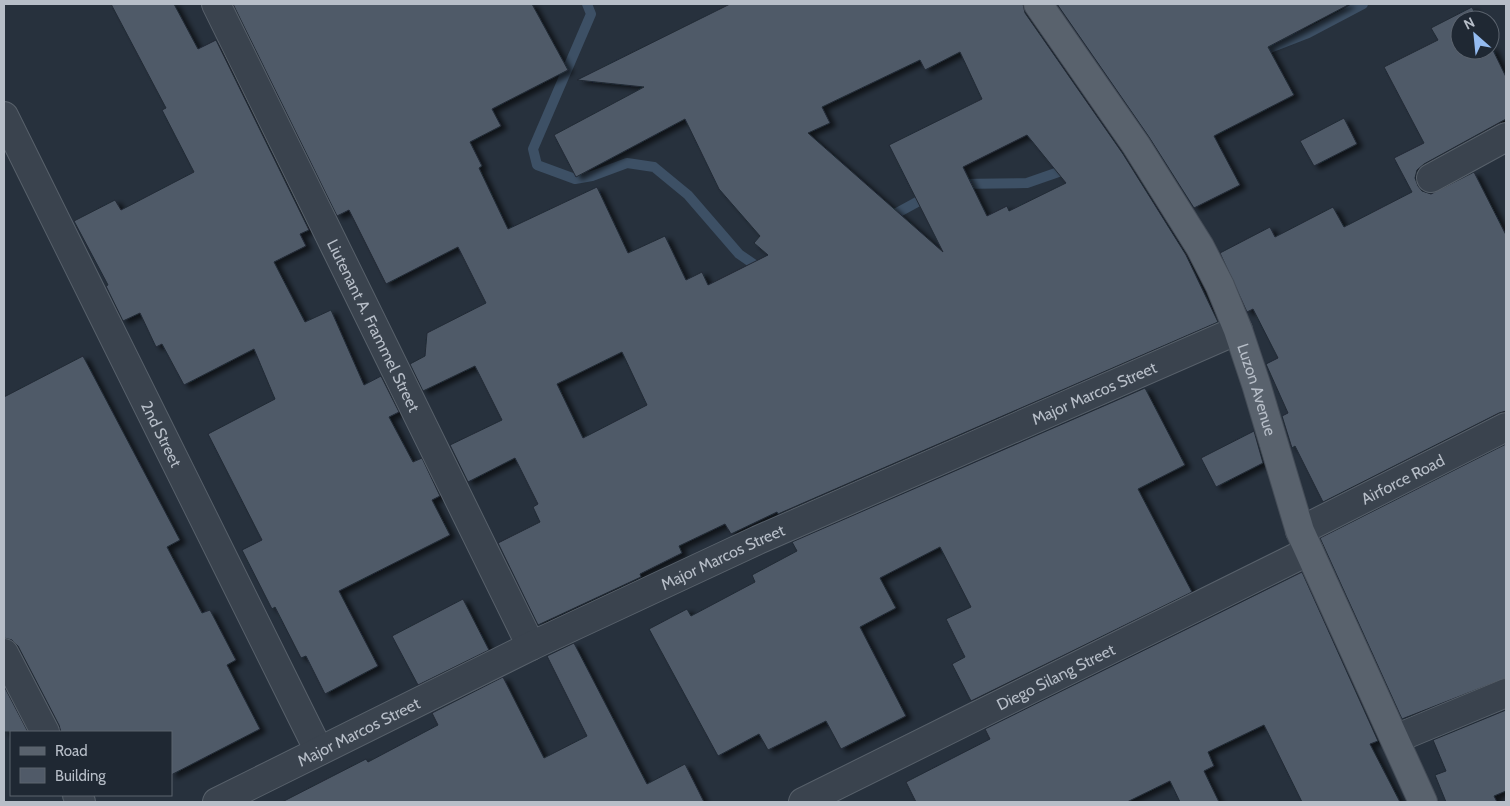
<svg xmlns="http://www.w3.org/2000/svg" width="1510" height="806" viewBox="0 0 1510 806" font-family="Cabin,sans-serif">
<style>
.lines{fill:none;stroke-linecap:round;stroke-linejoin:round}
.stream{stroke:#3d5065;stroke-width:10}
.building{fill:#505a68;stroke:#212a35;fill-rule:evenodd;filter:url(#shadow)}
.minor-casing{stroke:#58616b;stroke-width:30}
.major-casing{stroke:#444c57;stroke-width:30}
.minor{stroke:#3a434e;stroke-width:28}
.major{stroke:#59626d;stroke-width:28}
.labels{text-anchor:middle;stroke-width:5;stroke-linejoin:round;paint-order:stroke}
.street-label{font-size:16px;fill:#b7bec8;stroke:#1f2833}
</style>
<defs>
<filter id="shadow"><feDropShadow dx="5.5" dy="3" stdDeviation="2.5" flood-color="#0009"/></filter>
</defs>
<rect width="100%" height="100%" fill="#27313d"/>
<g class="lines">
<!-- stream -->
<g class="stream">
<path d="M587,4L591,14L533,149L537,165L575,179L592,176L627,163L654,167L688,195L739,254L762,270"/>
<path d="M1257,53L1308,33L1363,4"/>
<path d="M957,184L1027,183L1070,168"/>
<path d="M886,219L928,196"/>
</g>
</g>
<!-- building -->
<g class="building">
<path d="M111,4H174L198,49L216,40L309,230L300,234L306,246L274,262L305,322L331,310L364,385L381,376L399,412L389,417L413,462L422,458L440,496L432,500L450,535L339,591L378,666L325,694L306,656L301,658L275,607L272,609L242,550L262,540L208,434L275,399L254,349L184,385L162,344L156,347L140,313L123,321L106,286L108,285L74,221L115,200L121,210L194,172L162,110L166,108Z"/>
<path d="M233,4H532L568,70L492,109L501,126L470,142L482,166L479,168L508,229L597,187L628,253L665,236L686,280L702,272L708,285L768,255L754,243L760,236L719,189L685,119L576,177L554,135L644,87L577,80L730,4H1023L1025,13L1123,154L1186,255L1218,322L778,514L777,512L731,534L725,524L679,546L682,553L640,574L641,577L538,625L498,543L540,522L533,507L538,504L515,458L468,482L450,445L502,420L475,366L423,391L410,364L425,356L427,333L486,303L458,247L386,284L349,210L337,216ZM960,52L982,99L889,145L943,252L808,133L830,123L822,107L920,60L925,70ZM1027,135L1066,183L1009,211L1007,206L987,216L963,167ZM622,352L647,405L583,438L557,384Z"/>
<path d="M1057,4H1350L1268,47L1294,95L1214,136L1240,185L1194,208L1149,137Z"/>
<path d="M1472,7L1478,20H1460V50H1490V44L1506,77V119L1424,164L1417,170L1415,178L1418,186L1422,191L1431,194L1474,172L1506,235V411L1499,413L1323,502L1295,446L1292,448L1282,416L1288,413L1266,364L1278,358L1253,309L1247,312L1220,253L1270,227L1275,237L1333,207L1344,227L1412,192L1394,158L1424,143L1384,67L1438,40L1431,28Z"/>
<path d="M1344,118L1357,144L1314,166L1300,141Z"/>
<path d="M83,356L180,540L167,547L202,613L210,610L236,660L227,665L260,729L171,775V732H61L59,725L18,646L12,640L4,638V397Z"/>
<path d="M1145,388L1185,465L1138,489L1192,592L971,701L952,664L965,657L946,619L971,607L940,547L880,578L896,608L860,627L906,716L841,749L826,721L768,750L759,734L718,756L649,629L687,609L691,616L755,582L752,575L797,551L792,542Z"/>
<path d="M1254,431L1263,463L1216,487L1201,458Z"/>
<path d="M1506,444V678L1402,719L1320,538Z"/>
<path d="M1302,572L1378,741L1370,744L1400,802H1302L1264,725L1208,752L1214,766L1204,771L1219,802H1180L1170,781L1127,802H916L906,782L990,739L985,729Z"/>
<path d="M463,599L489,650L418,685L392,636Z"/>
<path d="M574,643L647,784L685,764L704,802H282L366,759L368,762L438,725L432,713L503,677L544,758L587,736L547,656Z"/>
<path d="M4,686L28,732H4Z"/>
<path d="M1506,710V791L1494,796L1497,802H1446L1435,775L1446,771L1433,740Z"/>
</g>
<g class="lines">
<defs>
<g id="minor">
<path id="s1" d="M216,4L531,646"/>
<path id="s2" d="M4,116L319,751"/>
<path d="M1431,178L1506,137"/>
<path id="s3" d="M1300,531L1506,427"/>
<path d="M4,653L45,732"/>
<path d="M1395,739L1506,693"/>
<path d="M77,795L81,802"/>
<path id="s4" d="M217,802L531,646L758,540L1238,330"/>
<path id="s5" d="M803,802L1309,551"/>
</g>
<g id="major">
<path id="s6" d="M1038,4L1136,145L1200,247L1220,286L1238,330L1256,384L1300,531L1423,802"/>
</g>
</defs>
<!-- minor casing -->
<use href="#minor" class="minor-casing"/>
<!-- major casing -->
<use href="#major" class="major-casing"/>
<!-- minor -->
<use href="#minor" class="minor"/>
<!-- major -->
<use href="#major" class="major"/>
</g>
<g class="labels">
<!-- street labels -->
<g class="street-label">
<text dy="6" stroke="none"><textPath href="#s1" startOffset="358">Liutenant A. Frammel Street</textPath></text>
<text dy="6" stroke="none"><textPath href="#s6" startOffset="446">Luzon Avenue</textPath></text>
<text dy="6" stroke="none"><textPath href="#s4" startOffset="968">Major Marcos Street</textPath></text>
<text dy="6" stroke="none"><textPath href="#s2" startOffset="355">2nd Street</textPath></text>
<text dy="6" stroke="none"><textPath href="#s3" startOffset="115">Airforce Road</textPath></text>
<text dy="6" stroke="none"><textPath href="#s4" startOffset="562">Major Marcos Street</textPath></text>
<text dy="6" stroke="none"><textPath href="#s5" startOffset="282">Diego Silang Street</textPath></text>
<text dy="6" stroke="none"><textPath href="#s4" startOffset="158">Major Marcos Street</textPath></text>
</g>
</g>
<!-- border -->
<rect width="1510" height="806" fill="none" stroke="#b7bec8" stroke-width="10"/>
<!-- legend -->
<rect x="10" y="731" width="162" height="65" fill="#1f2833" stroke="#5c646f"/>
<rect x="20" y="747" width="25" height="8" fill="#59626d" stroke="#5c646f"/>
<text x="55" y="756" font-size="15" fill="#b7bec8">Road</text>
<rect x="20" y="768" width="25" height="15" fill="#505a68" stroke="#5c646f"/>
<text x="55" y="781" font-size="15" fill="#b7bec8">Building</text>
<!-- north arrow -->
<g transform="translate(1475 35) rotate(333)"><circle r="24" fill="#1f2833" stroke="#5c646f"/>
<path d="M0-4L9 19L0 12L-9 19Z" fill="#94bbf0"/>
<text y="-8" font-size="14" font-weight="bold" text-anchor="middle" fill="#b7bec8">N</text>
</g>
</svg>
